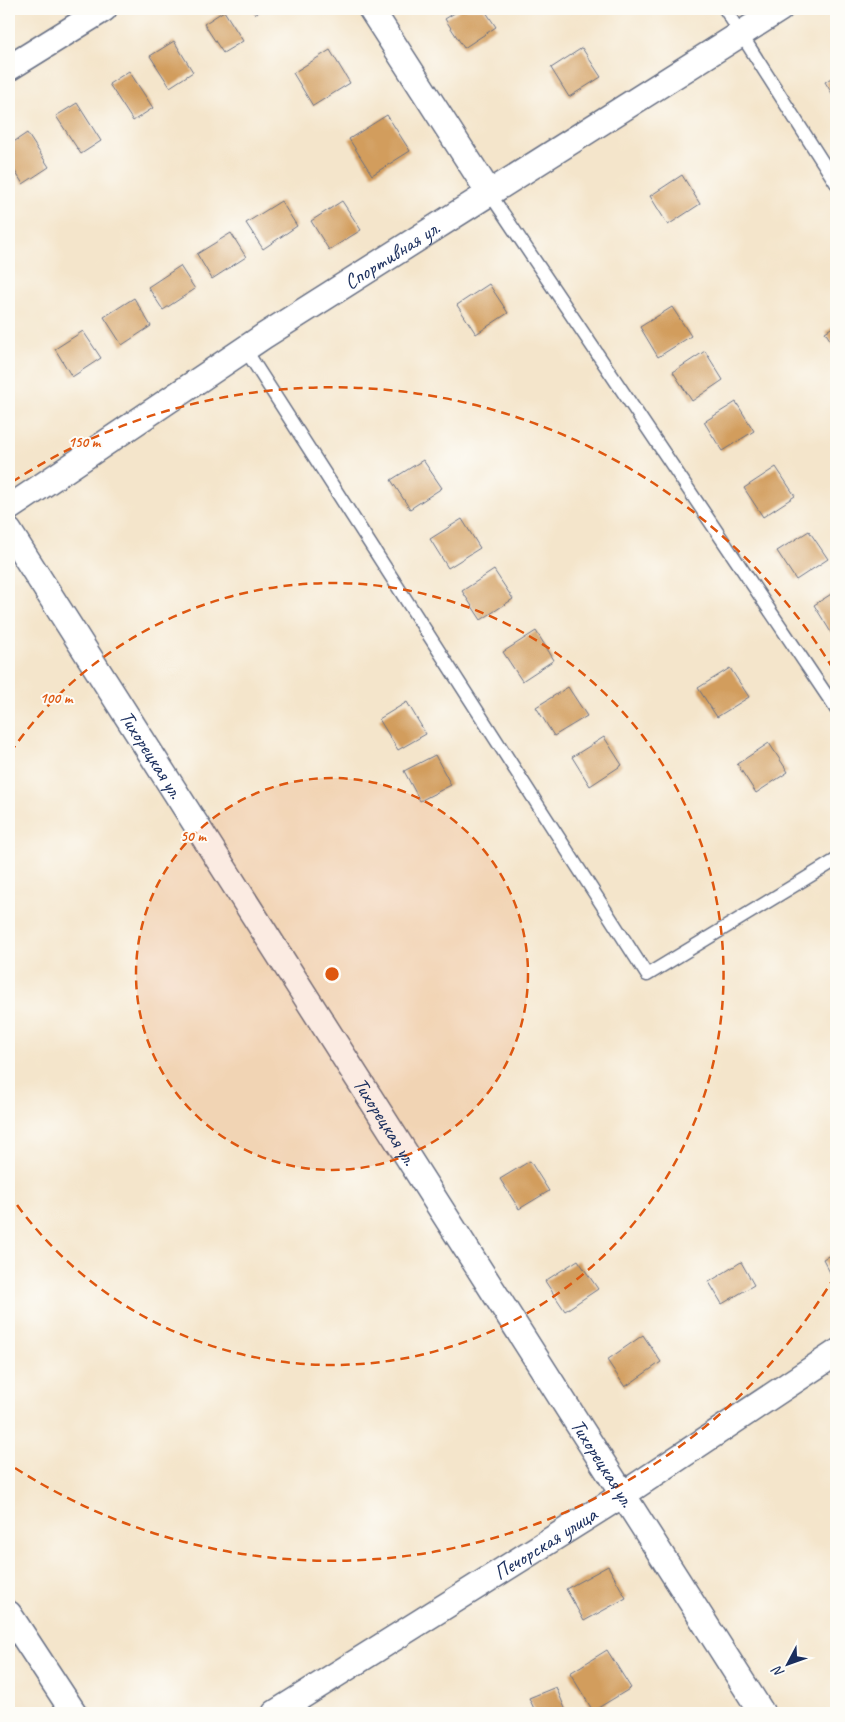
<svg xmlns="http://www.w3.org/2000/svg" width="845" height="1722" viewBox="0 0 845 1722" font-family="Caveat,sans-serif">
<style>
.building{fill:#d29d5d}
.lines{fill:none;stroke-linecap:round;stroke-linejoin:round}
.service-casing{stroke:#676f84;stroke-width:15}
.minor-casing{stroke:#676f84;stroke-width:28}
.service{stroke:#fff;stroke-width:12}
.minor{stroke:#fff;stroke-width:25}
.ring{fill:none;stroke:#de5710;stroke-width:2.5;stroke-dasharray:9 6}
.labels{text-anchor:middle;stroke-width:4;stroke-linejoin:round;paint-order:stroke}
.street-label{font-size:21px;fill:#1b2f5e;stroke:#fdfcf7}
.centre{fill:#de5710;stroke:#fdfcf7;stroke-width:2.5}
.ring-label{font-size:15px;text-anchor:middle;font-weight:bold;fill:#de5710;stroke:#fdfcf7;stroke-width:4;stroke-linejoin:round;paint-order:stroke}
</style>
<rect width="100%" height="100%" fill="#fdfcf7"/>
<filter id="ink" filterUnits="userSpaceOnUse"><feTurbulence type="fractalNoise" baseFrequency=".02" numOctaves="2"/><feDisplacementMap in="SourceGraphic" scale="10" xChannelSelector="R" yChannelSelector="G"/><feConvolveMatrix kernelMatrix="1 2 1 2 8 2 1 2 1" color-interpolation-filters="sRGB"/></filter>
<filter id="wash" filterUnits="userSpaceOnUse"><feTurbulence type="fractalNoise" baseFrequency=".0096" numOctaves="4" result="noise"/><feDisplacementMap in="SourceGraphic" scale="20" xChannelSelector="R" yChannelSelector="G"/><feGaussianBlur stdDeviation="1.12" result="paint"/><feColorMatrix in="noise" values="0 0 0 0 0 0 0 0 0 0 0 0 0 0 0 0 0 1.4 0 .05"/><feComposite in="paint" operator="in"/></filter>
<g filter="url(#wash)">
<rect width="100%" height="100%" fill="#f4e5cb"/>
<g id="blocks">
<!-- building -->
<g class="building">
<path d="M251,9H264L255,14Z"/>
<path d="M461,9H484L496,27L464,48L445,19Z"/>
<path d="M224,11L243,41L223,53L204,24Z"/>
<path d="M174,41L193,72L170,87L150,56Z"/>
<path d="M582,48L601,77L569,97L551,68Z"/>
<path d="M330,50L350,83L313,106L293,73Z"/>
<path d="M129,71L153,108L133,121L109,84Z"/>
<path d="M836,75V100L825,82Z"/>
<path d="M77,103L101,141L81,154L56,116Z"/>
<path d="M387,115L410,151L372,175L349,139Z"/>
<path d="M27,133L49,167L23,184L9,162V145Z"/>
<path d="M682,175L700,204L668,225L650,196Z"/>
<path d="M281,201L297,226L263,249L246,223Z"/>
<path d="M342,201L361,230L329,250L311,221Z"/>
<path d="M231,233L246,257L212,279L197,254Z"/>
<path d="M180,266L195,289L163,310L148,287Z"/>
<path d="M489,284L508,313L476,334L457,305Z"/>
<path d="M134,298L151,326L122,345L104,317Z"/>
<path d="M672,307L691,336L658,357L640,327Z"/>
<path d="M836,325V349L825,332Z"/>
<path d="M83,331L101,358L72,377L55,349Z"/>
<path d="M705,351L723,380L692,401L673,372Z"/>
<path d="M736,402L754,431L722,451L704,422Z"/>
<path d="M423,460L442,488L410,509L391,480Z"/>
<path d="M776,467L795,496L763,517L744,488Z"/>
<path d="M462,519L480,548L448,568L430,539Z"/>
<path d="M809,531L828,559L796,580L777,551Z"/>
<path d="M494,570L513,599L481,620L462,591Z"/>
<path d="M836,591V632L832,634L814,605Z"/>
<path d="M536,631L554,660L522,681L503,652Z"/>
<path d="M730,668L749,697L717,717L698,688Z"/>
<path d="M568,687L587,716L554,736L536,707Z"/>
<path d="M407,702L426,734L398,750L379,719Z"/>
<path d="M604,737L622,765L590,786L572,757Z"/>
<path d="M769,743L788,772L756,793L737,764Z"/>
<path d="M435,755L451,785L420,801L404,771Z"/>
<path d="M530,1161L549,1191L519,1209L500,1179Z"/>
<path d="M836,1252V1284L823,1259Z"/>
<path d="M578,1260L598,1289L565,1311L545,1281Z"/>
<path d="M741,1262L754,1285L722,1304L709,1282Z"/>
<path d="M643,1335L661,1362L625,1387L607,1360Z"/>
<path d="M608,1566L626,1598L584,1621L566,1589Z"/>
<path d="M607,1650L631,1688L593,1711L570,1673Z"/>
<path d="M556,1687L567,1713H536L529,1698Z"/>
</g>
</g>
</g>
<g filter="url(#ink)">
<use href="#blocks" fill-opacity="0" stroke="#676f84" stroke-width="1"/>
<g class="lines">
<defs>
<g id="service">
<path d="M725,9L836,183"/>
<path d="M490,194L836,709"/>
<path d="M245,349L647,975L836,860"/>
</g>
<g id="minor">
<path d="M371,9L490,194"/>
<path d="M9,68L104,9"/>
<path id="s1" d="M9,508L264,336L780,9"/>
<path id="s2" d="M9,531L762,1713"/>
<path d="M9,1614L74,1713"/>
<path id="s3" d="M275,1713L624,1494L836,1353"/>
</g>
</defs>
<!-- service casing -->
<use href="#service" class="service-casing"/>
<!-- minor casing -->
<use href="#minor" class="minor-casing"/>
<!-- service -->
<use href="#service" class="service"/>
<!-- minor -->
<use href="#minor" class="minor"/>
</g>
</g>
<!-- distance rings -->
<circle cx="332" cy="974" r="196" fill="#de5710" fill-opacity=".12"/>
<g class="ring">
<circle cx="332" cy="974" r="196"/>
<path d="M10 753A391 391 0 1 1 10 1195"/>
<path d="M835 1276A587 587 0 0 1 12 1466M12 482A587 587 0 0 1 835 672"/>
</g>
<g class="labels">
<!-- street labels -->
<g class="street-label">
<text dy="7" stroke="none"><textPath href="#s1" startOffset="459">Спортивная ул.</textPath></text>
<text dy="7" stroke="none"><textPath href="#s2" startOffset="265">Тихорецкая ул.</textPath></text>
<text dy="7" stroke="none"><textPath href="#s2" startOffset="700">Тихорецкая ул.</textPath></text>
<text dy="7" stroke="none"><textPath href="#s2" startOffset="1105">Тихорецкая ул.</textPath></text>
<text dy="7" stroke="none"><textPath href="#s3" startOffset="319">Печорская улица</textPath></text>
</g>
</g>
<circle cx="332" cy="974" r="8" class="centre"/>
<g class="ring-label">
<text x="84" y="447">150 m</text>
<text x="56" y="703">100 m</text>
<text x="193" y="841">50 m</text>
</g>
<!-- margin -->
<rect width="845" height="1722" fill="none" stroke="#fdfcf7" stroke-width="30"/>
<!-- north arrow -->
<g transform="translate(788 1664) rotate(229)" stroke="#fdfcf7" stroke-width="4" paint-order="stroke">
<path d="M0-4L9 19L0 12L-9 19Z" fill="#1b2f5e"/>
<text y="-8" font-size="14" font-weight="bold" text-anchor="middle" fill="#1b2f5e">N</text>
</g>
</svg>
